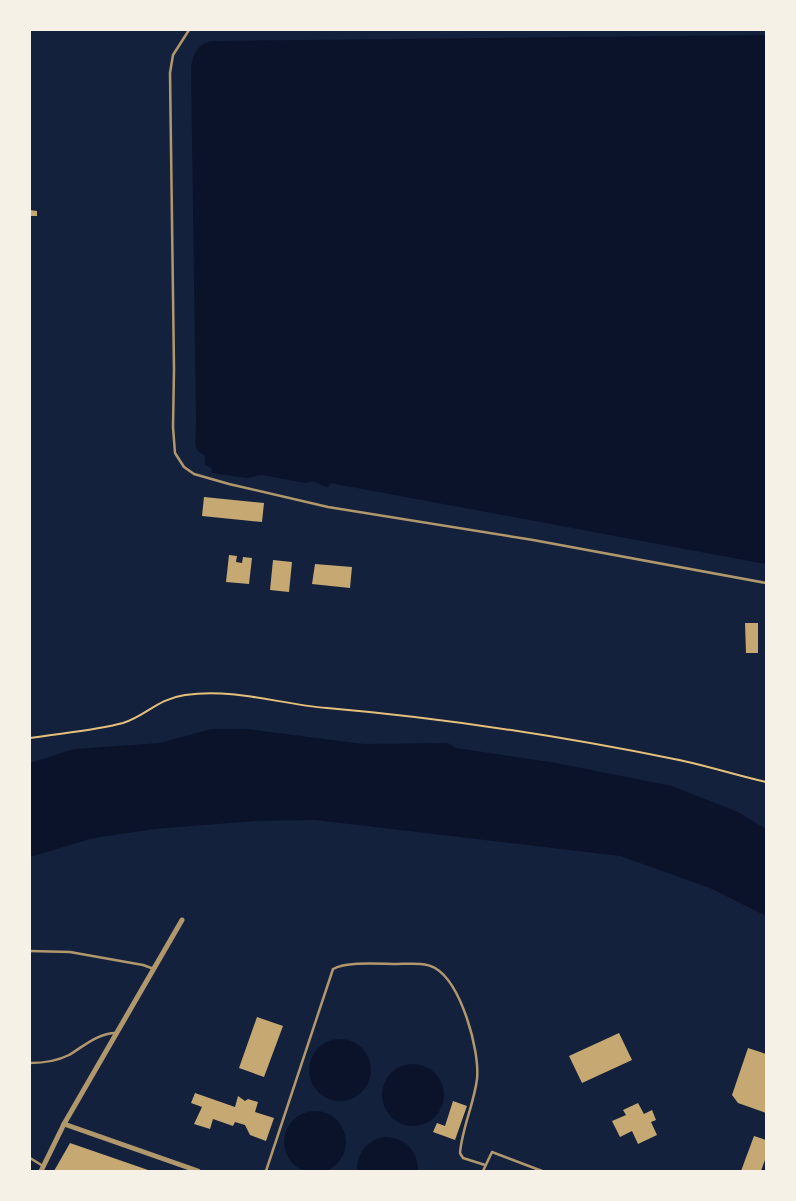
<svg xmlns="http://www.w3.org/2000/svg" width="796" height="1201" viewBox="0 0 796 1201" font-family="Manrope,sans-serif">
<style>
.water{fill:#0b132b}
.building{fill:#c6a872}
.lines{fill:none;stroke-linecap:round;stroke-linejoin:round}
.path{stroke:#e5c07b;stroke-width:2}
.service{stroke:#b1986c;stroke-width:2.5}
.minor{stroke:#b1986c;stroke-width:5}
</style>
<rect width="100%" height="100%" fill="#14213d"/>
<!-- water -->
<g class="water">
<path d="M766,35V564L330,483L328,488L313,481L305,483L262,475L246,478L212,473L211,468L205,465V456L197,450L195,443L196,423L191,67C193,54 198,44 211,41Z"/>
<path d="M211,729H247L364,744L448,743L456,748L556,763L672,786L738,812L766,829V916L710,888L620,856L315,820L257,821L155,829L94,838L30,857V763L74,749L160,743Z"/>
<circle cx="340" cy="1070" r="31"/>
<circle cx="413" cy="1095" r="31"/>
<circle cx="315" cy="1142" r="31"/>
<path d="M382,1137C403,1136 418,1149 418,1171H357C356,1154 366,1142 382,1137Z"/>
</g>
<!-- building -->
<g class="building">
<path d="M30,210L37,211V216H30Z"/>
<path d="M204,497L264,503L262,522L202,516Z"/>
<path d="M229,555L237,556L236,562L242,563L243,557L252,558L249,584L226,582Z"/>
<path d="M273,560L292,562L289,592L270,590Z"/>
<path d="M315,564L352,567L350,588L312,584Z"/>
<path d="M745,623H758V653H746Z"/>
<path d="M257,1017L283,1026L264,1077L239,1068Z"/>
<path d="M619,1033L632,1060L582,1083L569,1056Z"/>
<path d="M748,1048L766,1054V1113L738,1103L732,1095Z"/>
<path d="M195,1093L235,1107L238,1096L245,1101L248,1099L258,1102L255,1112L274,1118L266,1141L250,1135L245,1125L235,1122L233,1126L213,1119L210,1129L194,1124L202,1107L191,1103Z"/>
<path d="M453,1101L467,1106L455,1140L433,1132L437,1123L445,1126Z"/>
<path d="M638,1103L644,1114L652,1110L656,1120L651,1122L657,1135L638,1144L632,1131L620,1137L612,1121L626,1115L623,1110Z"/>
<path d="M754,1136L766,1140V1157L761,1171H741Z"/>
<path d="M70,1143L151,1171H54Z"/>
</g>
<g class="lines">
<!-- path -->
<path class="path" d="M30,738C61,733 93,731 123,723C146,716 157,699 185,695C235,688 278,704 327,708C444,718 560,736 674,759C705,765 735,775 766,782"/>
<!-- service -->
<g class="service">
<path d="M189,30L173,55L170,73L174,369L173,427L175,453L184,467L194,474L229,484L328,507L533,540L766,583"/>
<path d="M30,951L70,952L143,965L154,969"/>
<path d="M30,1063C43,1063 57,1061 69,1055C84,1046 98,1033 116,1033"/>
<path d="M30,1158L43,1166"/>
<path d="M266,1171L333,969C347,961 381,964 397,964C408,964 425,962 435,968C461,983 480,1050 477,1079C474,1104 462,1128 460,1153L463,1158L485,1165"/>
<path d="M483,1171L492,1152L542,1171"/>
</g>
<!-- minor -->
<g class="minor">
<path d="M64,1124L198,1171"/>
<path d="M41,1171L64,1124L182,920"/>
</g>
</g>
<!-- border -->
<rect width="796" height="1201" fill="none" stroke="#f6f1e7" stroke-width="62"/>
</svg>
